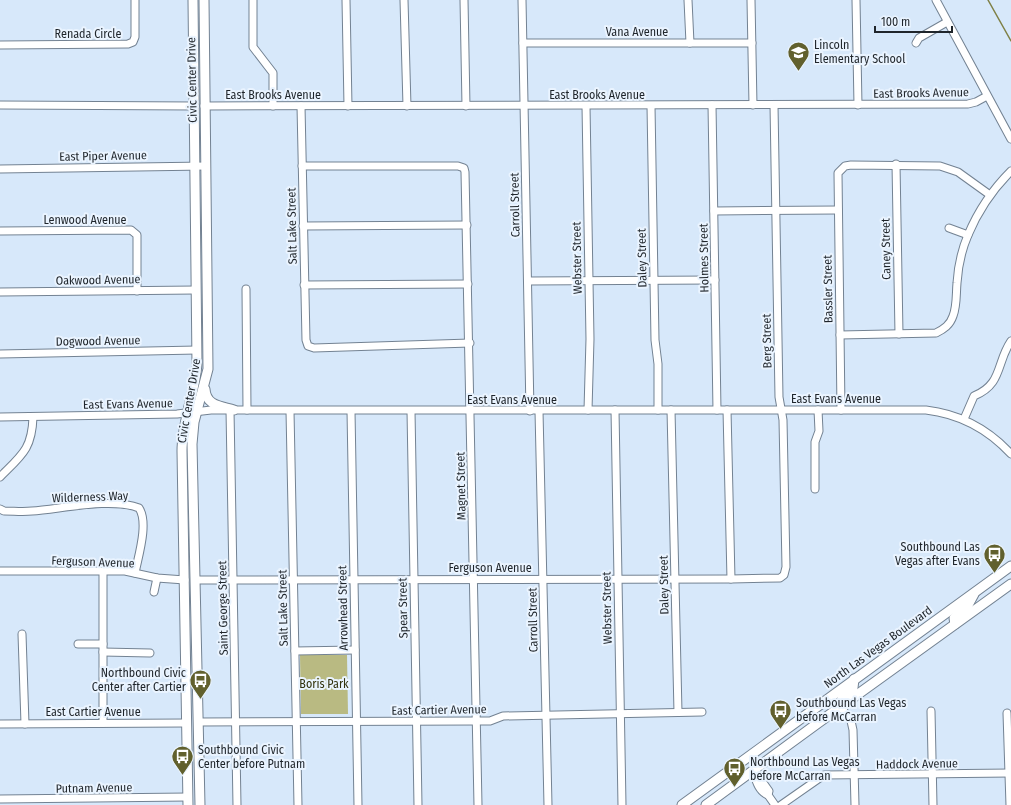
<svg xmlns="http://www.w3.org/2000/svg" width="1011" height="805" viewBox="0 0 1011 805" font-family="'Fira Sans Condensed',sans-serif">
<style>
.green{fill:#b9ba82}
.lines{fill:none;stroke-linecap:round;stroke-linejoin:round}
.stream{stroke:#7f8046;stroke-width:1.5}
.minor-casing{stroke:#738292;stroke-width:9}
.major-casing{stroke:#738292;stroke-width:11}
.minor{stroke:#fff;stroke-width:7}
.major{stroke:#fff;stroke-width:9}
.labels{text-anchor:middle;stroke-width:4;stroke-linejoin:round;paint-order:stroke}
.street-label{font-size:12px;fill:#1f252b;stroke:#eaf4ff}
.poi-label{font-size:12px;fill:#1f252b;stroke:#eaf4ff;text-anchor:start}
.park-label{font-size:12px;fill:#32320c;stroke:#eaf4ff}
</style>
<rect width="100%" height="100%" fill="#d7e8fa"/>
<!-- green -->
<path class="green" d="M300,655H347L348,714H301Z"/>
<g class="lines">
<!-- stream -->
<path class="stream" d="M988,0L1011,41"/>
<defs>
<g id="minor">
<path d="M253,0V47L273,73V106"/>
<path d="M346,0L348,106"/>
<path d="M404,0L407,106"/>
<path d="M464,0L466,106"/>
<path d="M522,0L530,411"/>
<path d="M688,0L690,43"/>
<path d="M751,0L753,105"/>
<path d="M856,0L858,105"/>
<path d="M936,0L1011,139"/>
<path d="M523,43H752"/>
<path d="M916,43L919,38L947,22"/>
<path d="M0,45L128,44L133,42L135,37V0"/>
<path d="M0,105L195,106"/>
<path d="M712,105L717,410"/>
<path d="M204,106L968,104L976,102L987,96"/>
<path d="M301,106L306,340L308,346L314,348L470,343"/>
<path d="M586,106L590,339L588,410"/>
<path d="M651,106L655,340L658,364V410"/>
<path d="M896,164L899,334"/>
<path d="M302,166H458L464,168L465,172L478,805"/>
<path d="M0,169L206,166"/>
<path d="M714,211L838,210"/>
<path d="M303,226L467,225"/>
<path d="M949,228L968,235"/>
<path d="M0,231L131,230L137,235V291"/>
<path d="M528,281L715,280"/>
<path d="M304,285L468,284"/>
<path d="M246,289L247,410"/>
<path d="M0,292L196,290"/>
<path d="M840,335L936,333C944,329 950,325 953,316C957,306 956,294 957,283C958,267 962,249 968,235C978,211 993,189 1011,171"/>
<path d="M0,354L197,350"/>
<path d="M230,410L237,805"/>
<path d="M615,410L622,805"/>
<path d="M671,410L678,712"/>
<path d="M727,410L731,579"/>
<path d="M841,410L838,173L845,166L851,165L940,166L958,172L990,195"/>
<path d="M290,411L298,805"/>
<path d="M351,411L358,805"/>
<path d="M411,411L418,805"/>
<path d="M539,411L548,805"/>
<path d="M0,417L177,414L211,410H926C960,414 987,428 1011,454"/>
<path d="M964,419L974,396C1003,384 996,363 1011,341"/>
<path d="M0,477C22,455 32,449 33,417"/>
<path d="M815,489V442L819,431L818,410"/>
<path d="M0,509L4,511C14,511 23,512 32,511C61,509 112,497 139,508C149,523 138,557 135,573"/>
<path d="M0,571H125L157,578L185,580"/>
<path d="M103,571V723"/>
<path d="M196,580L731,579L780,578L784,575L786,567L783,420L779,397L774,105"/>
<path d="M154,592L157,578"/>
<path d="M22,634L25,724"/>
<path d="M78,644H103"/>
<path d="M295,651L355,650"/>
<path d="M103,652L150,653"/>
<path d="M841,707L851,721L853,730L855,805"/>
<path d="M931,711L933,805"/>
<path d="M1007,713L1010,805"/>
<path d="M198,722L477,721H490L503,716L702,712"/>
<path d="M0,724L186,723"/>
<path d="M754,774C756,781 759,792 768,795"/>
<path d="M755,776L759,777L769,791L768,795L775,805"/>
<path d="M0,799L188,797"/>
<path d="M781,805L824,775L1011,773"/>
</g>
<g id="major">
<path d="M205,389C206,406 221,406 234,410"/>
<path d="M955,624L954,618L968,605L974,594"/>
<path d="M841,707L842,698L853,688L854,679"/>
<path d="M188,805L182,451C182,421 195,393 197,364L193,0"/>
<path d="M200,805L192,444L194,422L208,369L204,0"/>
<path d="M682,805L1011,566"/>
<path d="M706,805L818,723L1011,584"/>
</g>
</defs>
<!-- minor casing -->
<use href="#minor" class="minor-casing"/>
<!-- major casing -->
<use href="#major" class="major-casing"/>
<!-- minor -->
<use href="#minor" class="minor"/>
<!-- major -->
<use href="#major" class="major"/>
</g>
<!-- icons -->
<defs>
<symbol id="school-pin" viewBox="-11 -11 22 30"><path d="M0 17L-7.5 6A9.5 9.5 0 1 1 7.5 6Z" fill="#61602d" stroke="#eaf4ff"/><path d="M0-5L7-2L0 1L-7-2ZM-4 1L0 2.5L4 1V4Q0 6-4 4Z" fill="#fff"/></symbol>
<symbol id="bus-pin" viewBox="-11 -11 22 30"><path d="M0 17L-7.5 6A9.5 9.5 0 1 1 7.5 6Z" fill="#61602d" stroke="#eaf4ff"/><path d="M-5-6H5V4H4V6H2V4H-2V6H-4V4H-5ZM-3.5-4V0h7V-4ZM-3.5 1.2v1.5H-2V1.2ZM2 1.2v1.5H3.5V1.2Z" fill="#fff"/></symbol>
</defs>
<g fill-rule="evenodd">
<use href="#school-pin" x="786" y="40" width="25" height="34"/>
<use href="#bus-pin" x="982" y="542" width="25" height="34"/>
<use href="#bus-pin" x="188" y="668" width="25" height="34"/>
<use href="#bus-pin" x="768" y="698" width="25" height="34"/>
<use href="#bus-pin" x="170" y="744" width="25" height="34"/>
<use href="#bus-pin" x="722" y="756" width="25" height="34"/>
</g>
<g class="labels">
<!-- street labels -->
<g class="street-label">
<text x="637" y="36">Vana Avenue</text>
<text x="88" y="38">Renada Circle</text>
<text transform="translate(192 80) rotate(-91)" y="4">Civic Center Drive</text>
<text transform="translate(921 93) rotate(-1)" y="4">East Brooks Avenue</text>
<text x="273" y="99">East Brooks Avenue</text>
<text x="597" y="99">East Brooks Avenue</text>
<text transform="translate(103 156) rotate(-1)" y="4">East Piper Avenue</text>
<text transform="translate(515 205) rotate(-91)" y="4">Carroll Street</text>
<text x="85" y="224">Lenwood Avenue</text>
<text transform="translate(292 226) rotate(-91)" y="4">Salt Lake Street</text>
<text transform="translate(886 249) rotate(-91)" y="4">Caney Street</text>
<text transform="translate(577 258) rotate(-91)" y="4">Webster Street</text>
<text transform="translate(642 258) rotate(-91)" y="4">Daley Street</text>
<text transform="translate(704 258) rotate(-91)" y="4">Holmes Street</text>
<text transform="translate(98 280) rotate(-1)" y="4">Oakwood Avenue</text>
<text transform="translate(828 289) rotate(-91)" y="4">Bassler Street</text>
<text transform="translate(98 341) rotate(-1)" y="4">Dogwood Avenue</text>
<text transform="translate(767 341) rotate(-91)" y="4">Berg Street</text>
<text x="836" y="403">East Evans Avenue</text>
<text x="512" y="404">East Evans Avenue</text>
<text transform="translate(189 401) rotate(-80)" y="4">Civic Center Drive</text>
<text transform="translate(128 404) rotate(-1)" y="4">East Evans Avenue</text>
<text transform="translate(461 486) rotate(-91)" y="4">Magnet Street</text>
<text transform="translate(90 497) rotate(-2)" y="4">Wilderness Way</text>
<text transform="translate(93 562) rotate(2)" y="4">Ferguson Avenue</text>
<text x="490" y="572">Ferguson Avenue</text>
<text transform="translate(664 585) rotate(-91)" y="4">Daley Street</text>
<text transform="translate(223 608) rotate(-91)" y="4">Saint George Street</text>
<text transform="translate(283 608) rotate(-91)" y="4">Salt Lake Street</text>
<text transform="translate(343 608) rotate(-91)" y="4">Arrowhead Street</text>
<text transform="translate(403 608) rotate(-91)" y="4">Spear Street</text>
<text transform="translate(607 608) rotate(-91)" y="4">Webster Street</text>
<text transform="translate(533 620) rotate(-91)" y="4">Carroll Street</text>
<text transform="translate(878 647) rotate(-36)" y="4">North Las Vegas Boulevard</text>
<text transform="translate(439 710) rotate(-1)" y="4">East Cartier Avenue</text>
<text x="93" y="716">East Cartier Avenue</text>
<text transform="translate(917 764) rotate(-1)" y="4">Haddock Avenue</text>
<text transform="translate(94 788) rotate(-1)" y="4">Putnam Avenue</text>
</g>
<!-- poi labels -->
<g class="poi-label">
<text x="814" y="49">Lincoln<tspan x="814" dy="14">Elementary School</tspan></text>
<text x="980" y="551" text-anchor="end">Southbound Las<tspan x="980" dy="14">Vegas after Evans</tspan></text>
<text x="186" y="677" text-anchor="end">Northbound Civic<tspan x="186" dy="14">Center after Cartier</tspan></text>
<text x="796" y="707">Southbound Las Vegas<tspan x="796" dy="14">before McCarran</tspan></text>
<text x="198" y="754">Southbound Civic<tspan x="198" dy="14">Center before Putnam</tspan></text>
<text x="750" y="766">Northbound Las Vegas<tspan x="750" dy="14">before McCarran</tspan></text>
</g>
<!-- park labels -->
<g class="park-label">
<text x="324" y="688">Boris Park</text>
</g>
</g>
<!-- scale -->
<path d="M875 26v6h77v-6" fill="none" stroke="#1f252b" stroke-width="2"/>
<text x="881" y="26" font-size="12" fill="#1f252b" stroke="#eaf4ff" stroke-width="3" paint-order="stroke">100 m</text>
</svg>
